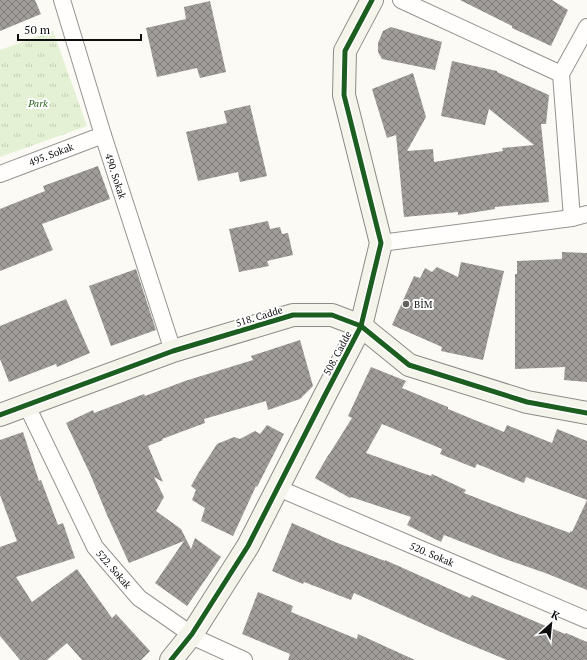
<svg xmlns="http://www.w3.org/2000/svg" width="587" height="660" viewBox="0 0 587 660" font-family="'PT Serif',serif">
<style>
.park{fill:url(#park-tufts)}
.building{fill:url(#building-cross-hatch);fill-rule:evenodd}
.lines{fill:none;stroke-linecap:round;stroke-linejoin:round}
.street-casing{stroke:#959492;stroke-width:18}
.secondary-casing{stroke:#8c8b88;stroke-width:24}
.street{stroke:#fffefd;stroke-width:16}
.secondary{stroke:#f5f4ea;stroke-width:22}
.cycleway-casing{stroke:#fff;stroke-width:8}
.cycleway{stroke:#1b5e20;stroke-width:5}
.poi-dot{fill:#61615e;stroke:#fff;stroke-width:1.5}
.labels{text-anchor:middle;stroke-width:4;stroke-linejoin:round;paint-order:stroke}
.park-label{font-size:10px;font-style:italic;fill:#2d671e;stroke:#fff}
.street-label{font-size:10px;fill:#0e0e0e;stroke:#fff}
.poi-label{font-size:10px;fill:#0e0e0e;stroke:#fff;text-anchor:start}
</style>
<defs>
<pattern id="park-tufts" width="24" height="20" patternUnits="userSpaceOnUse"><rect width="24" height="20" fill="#e5f1d4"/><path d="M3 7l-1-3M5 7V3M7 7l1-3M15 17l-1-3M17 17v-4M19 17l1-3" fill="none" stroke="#c3cdb5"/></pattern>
<pattern id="building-cross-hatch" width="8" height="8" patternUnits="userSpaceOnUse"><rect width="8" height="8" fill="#9f9c99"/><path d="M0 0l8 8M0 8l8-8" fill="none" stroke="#807e7b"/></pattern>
</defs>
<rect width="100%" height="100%" fill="#fcfaf4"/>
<!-- park -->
<path class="park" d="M53,31L87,126L0,157V50Z"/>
<!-- building -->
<g class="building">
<path d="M0,0H35L41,14L0,31Z"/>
<path d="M460,0H552L568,10L551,46L512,28V26Z"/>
<path d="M210,1L226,72L200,78L197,68L157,77L146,28L186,19L184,7Z"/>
<path d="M391,27L442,42L435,70L382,59L378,52V43L383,31Z"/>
<path d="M452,61L497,71V72L549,95L546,124H541L549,202L495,207V209L458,215V212L404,217L396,135L387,138L372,89L413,73L426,117L407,151L433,149L434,162L503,151L502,148L534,145L489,109L485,125L441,116Z"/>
<path d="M250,105L267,176L240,182L238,172L198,181L186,132L227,123L224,111Z"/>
<path d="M98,166L110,199L42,224L53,250L0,271V209L45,191L43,186Z"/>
<path d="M268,221L270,229L280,227L282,234L288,233L293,255L267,261L269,266L239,272L229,229Z"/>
<path d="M562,252L587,253V382L564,380L565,367L515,369V274H517V261L562,259Z"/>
<path d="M461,262L504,271L483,360L441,351L442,347L392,325L414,276L420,278L425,268L432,272L437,267L458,277Z"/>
<path d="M136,269L156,330L111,346L89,286Z"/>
<path d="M66,299L90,353L57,367L56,364L9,382L0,359V326Z"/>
<path d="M300,340L313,386L300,399L268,410L266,401L204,419L205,423L162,439L163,440L148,446L163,482L154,477L164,497L156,511L181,529L191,549L195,538L221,557L187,606L155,583L184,541L129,563L107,515L91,476L66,423L93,410L94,413L144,394L145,396L185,381L253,360L251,356Z"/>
<path d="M371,367L406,381L402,388L448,407V409L504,432L507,425L552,443L557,429L587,441V590L548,574L505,559L444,535L441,542L407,525L411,517L351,497L350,498L315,478L327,457L330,453L352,418L348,416ZM382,424L442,449L440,454L475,468L477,464L524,483L526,477L587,500L572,532L570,531V533L515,513L464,493L466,490L432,474L431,476L366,453Z"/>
<path d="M267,425L284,434L257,487L256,486L233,536L201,521L205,508L192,500L196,490L191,486L199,472L217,444L234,437L240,439L255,431L260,434Z"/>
<path d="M23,432L39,481L41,480L58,525L63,523L75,558L16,577L32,602L77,569L112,618L116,614L150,651L141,660H82L67,643L47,660H20L0,636V547L17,541L0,495V440Z"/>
<path d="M292,523L335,542L385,561V560L470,598L472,595L565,634L566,633L587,642V660H507L454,638L354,593L351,600L304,582L303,584L272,571Z"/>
<path d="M258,592L293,606L291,612L357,639L358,634L415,660H288L290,654L242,634Z"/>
</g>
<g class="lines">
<defs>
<g id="street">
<path d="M62,0L103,135L173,351"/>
<path d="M401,0L561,74"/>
<path d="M0,174L103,135"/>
<path d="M572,218L561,74L587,27"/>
<path d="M381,243L572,218L587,214"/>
<path d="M27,406L95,547L139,598L198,639L244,660"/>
<path d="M278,488L587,620"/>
</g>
<g id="secondary">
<path d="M0,415L173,351L293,315H332L361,326L409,365L527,402L587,413"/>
<path d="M171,660L192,634L248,546L324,397L361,326L381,243L344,95L345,51L372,0"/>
</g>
</defs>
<!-- street casing -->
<use href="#street" class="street-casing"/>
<!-- secondary casing -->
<use href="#secondary" class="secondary-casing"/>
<!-- street -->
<use href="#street" class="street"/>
<!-- secondary -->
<use href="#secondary" class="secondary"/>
<defs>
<g id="cycleway">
<path d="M0,415L173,351L293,315H332L361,326L409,365L527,402L587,413"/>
<path d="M171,660L192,634L248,546L324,397L361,326L381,243L344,95L345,51L372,0"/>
</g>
</defs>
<!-- cycleway casing -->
<use href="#cycleway" class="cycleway-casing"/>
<!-- cycleway -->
<use href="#cycleway" class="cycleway"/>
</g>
<!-- markers -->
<circle class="poi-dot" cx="406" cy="304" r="4"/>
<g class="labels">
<!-- park labels -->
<g class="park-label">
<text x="38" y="107">Park</text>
</g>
<!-- street labels -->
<g class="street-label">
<text transform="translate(51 154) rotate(-21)" y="4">495. Sokak</text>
<text transform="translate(116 176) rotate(72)" y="4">490. Sokak</text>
<text transform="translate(259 316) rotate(-17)" y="4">518. Cadde</text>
<text transform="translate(337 353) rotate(-62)" y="4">508. Cadde</text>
<text transform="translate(432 554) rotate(23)" y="4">520. Sokak</text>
<text transform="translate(114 569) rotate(49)" y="4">522. Sokak</text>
</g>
<!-- poi labels -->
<g class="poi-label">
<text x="414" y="308">BİM</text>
</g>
</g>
<!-- north arrow -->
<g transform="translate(551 624) rotate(27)" stroke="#ffffff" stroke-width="3" paint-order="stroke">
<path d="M0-3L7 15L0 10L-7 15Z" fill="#0e0e0e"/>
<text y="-6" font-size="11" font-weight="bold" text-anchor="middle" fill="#0e0e0e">K</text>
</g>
<!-- scale -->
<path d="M18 34v6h123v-6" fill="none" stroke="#0e0e0e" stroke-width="2"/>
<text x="24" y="34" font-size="12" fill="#0e0e0e" stroke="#ffffff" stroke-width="3" paint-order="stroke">50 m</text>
</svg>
